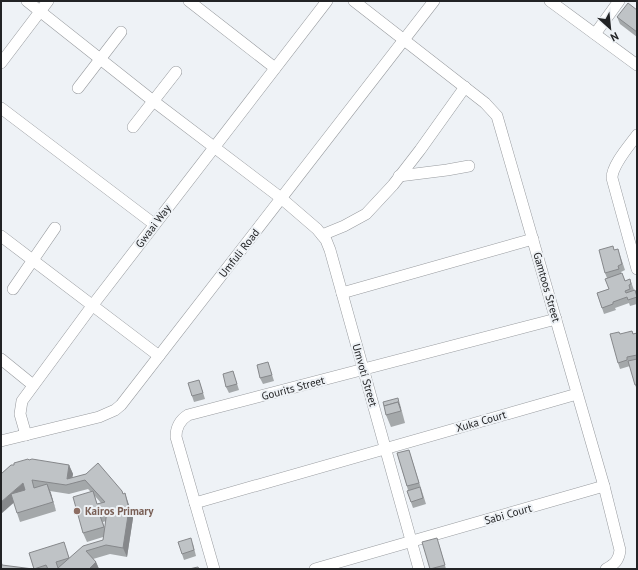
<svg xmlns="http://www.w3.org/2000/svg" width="638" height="570" viewBox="0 0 638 570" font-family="'PT Sans',sans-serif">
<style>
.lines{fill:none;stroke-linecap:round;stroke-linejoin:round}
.street-casing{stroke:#989b9f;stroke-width:12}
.street{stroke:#fff;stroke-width:11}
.wall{fill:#a4a8aa;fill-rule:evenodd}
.shaded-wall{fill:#86888b}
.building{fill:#bfc3c6;stroke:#86888b}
.education-dot{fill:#8d6e63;stroke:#eef2f6;stroke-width:1.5}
.labels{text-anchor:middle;stroke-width:4;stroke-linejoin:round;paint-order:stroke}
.street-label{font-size:11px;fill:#222325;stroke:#eef2f6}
.education-label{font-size:11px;font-weight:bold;fill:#785e54;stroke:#eef2f6;text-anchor:start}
</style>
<rect width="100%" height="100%" fill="#eef2f6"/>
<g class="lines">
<defs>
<g id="street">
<path d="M27,1L152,100L281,198L317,229L326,240L330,250L419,569"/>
<path d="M189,1L275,68"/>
<path d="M354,1L485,103L497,116L604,486L620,550C619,560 615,564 606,569"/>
<path d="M550,1L637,65"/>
<path d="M595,34L619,1"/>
<path d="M1,63L48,1"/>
<path d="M78,88L121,32"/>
<path d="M1,108L154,224"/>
<path d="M133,127L176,72"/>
<path d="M637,135C629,146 612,165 612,178L637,269"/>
<path d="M399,176L447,170L469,166"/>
<path d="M322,235L344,226L366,214L393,185L420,150L465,87"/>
<path d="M1,236L159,356"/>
<path d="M13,289L55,228"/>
<path d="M342,293L533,239"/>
<path d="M1,359L33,385"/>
<path d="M26,435L20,414L22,401L92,306L327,1"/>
<path d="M1,441L99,417L115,410L121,405L434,1"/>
<path d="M195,503L577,394"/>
<path d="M214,569L176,437C176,427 180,420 188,415L556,319"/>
<path d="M315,569L604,486"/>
</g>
</defs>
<!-- street casing -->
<use href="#street" class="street-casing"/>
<!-- street -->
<use href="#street" class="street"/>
</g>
<!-- wall -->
<g class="wall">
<path d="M637,10V37L620,24L617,17Z"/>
<path d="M618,249L625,270L621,272V273L625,281L630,279L634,290L637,295V304L630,306L629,303L615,308L616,310L604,314L597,293L609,289L607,278L605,273L614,250Z"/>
<path d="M632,331L633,334L637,333V391L630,366L620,369L618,363Z"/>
<path d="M268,362L274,381L263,384L260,378Z"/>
<path d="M233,371L239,390L229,393L226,387Z"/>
<path d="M199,380L205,399L194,402L192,396Z"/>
<path d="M400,404L405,423L391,427L386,415Z"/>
<path d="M409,450L426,504L413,508L407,491L408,490L397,453Z"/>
<path d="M29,460L69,465L73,474L72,478L86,474L123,494L128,502L133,518L127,557L110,554L93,559L96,562L99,569H34L29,553L67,551L69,558L103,540V537L87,542L83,533L91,492L88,489L69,494L50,491L56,511L20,522L17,513ZM95,496L101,503L97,504ZM106,521L105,529L103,522Z"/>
<path d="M193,544L196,556L184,560L182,554Z"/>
<path d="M439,544L446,569H430Z"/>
</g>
<!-- shaded-wall -->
<g class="shaded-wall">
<path d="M69,465L73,474L71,484L67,479Z"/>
<path d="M23,483L26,492L1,514V502Z"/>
<path d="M47,484L51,493L56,511Z"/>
<path d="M125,493L133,518L127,557L123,548Z"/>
<path d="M96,562L99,569H89Z"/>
</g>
<!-- building -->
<g class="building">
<path d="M628,3L637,10V32L617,17Z"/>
<path d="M613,246L614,250L618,249L622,264L618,266L619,269L605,273L599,250Z"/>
<path d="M622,273L625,281L630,279L631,284L629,285L630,289L625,291L626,293L635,290L637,297L628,300L627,297L613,302V304L602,308L597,293L609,289L605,279Z"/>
<path d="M632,331L633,334L637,333V355L627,357V360L618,363L610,334L619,332L620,334Z"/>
<path d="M637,359V385H635L628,361Z"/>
<path d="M268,362L272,375L260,378L257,365Z"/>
<path d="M233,371L237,384L226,387L223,374Z"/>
<path d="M199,380L203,393L192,396L188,383Z"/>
<path d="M398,398L400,408L398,402L384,406L383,402Z"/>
<path d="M398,402L401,411L386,415L384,406Z"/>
<path d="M409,450L419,483L407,486L397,453Z"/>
<path d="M28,459L29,460L32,459L69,465L67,479L86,474L98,463L122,491L123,494L125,493L129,509L123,548L106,545L86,551L96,562L89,569H48L46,565L34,569L29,553L64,542L69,558L56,562L58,568L83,546L103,540L107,511L99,513L104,527L83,533L73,497L93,491L97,504L105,502L85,480L66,485L32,480L34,488L47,484L53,502L17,513L11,494L25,490L23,483L1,502V474L11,465H14V463Z"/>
<path d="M420,487L423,498L411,502L407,491Z"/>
<path d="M191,538L194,550L182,554L178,542Z"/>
<path d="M437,538L445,565L430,569L422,542Z"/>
<path d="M1,561L2,565L33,569H1Z"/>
<path d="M198,567L199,569H189Z"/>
</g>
<!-- markers -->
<circle class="education-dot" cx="77" cy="511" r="4"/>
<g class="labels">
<!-- street labels -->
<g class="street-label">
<text transform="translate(153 226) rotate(-53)" y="4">Gwaai Way</text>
<text transform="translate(239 253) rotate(-52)" y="4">Umfuli Road</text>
<text transform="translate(547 287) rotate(74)" y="4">Gamtoos Street</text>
<text transform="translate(365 375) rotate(74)" y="4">Umvoti Street</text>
<text transform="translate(293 388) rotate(-15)" y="4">Gourits Street</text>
<text transform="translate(481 421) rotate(-16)" y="4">Xuka Court</text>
<text transform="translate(508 514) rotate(-16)" y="4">Sabi Court</text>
</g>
<!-- education labels -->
<g class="education-label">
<text x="85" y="515">Kairos Primary</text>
</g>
</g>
<!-- border -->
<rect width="638" height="570" fill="none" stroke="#222325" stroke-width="4"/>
<!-- north arrow -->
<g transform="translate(610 28) rotate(153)" stroke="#eef2f6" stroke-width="3" paint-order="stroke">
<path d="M0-3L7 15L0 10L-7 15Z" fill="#222325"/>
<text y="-6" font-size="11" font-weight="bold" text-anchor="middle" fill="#222325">N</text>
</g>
</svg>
